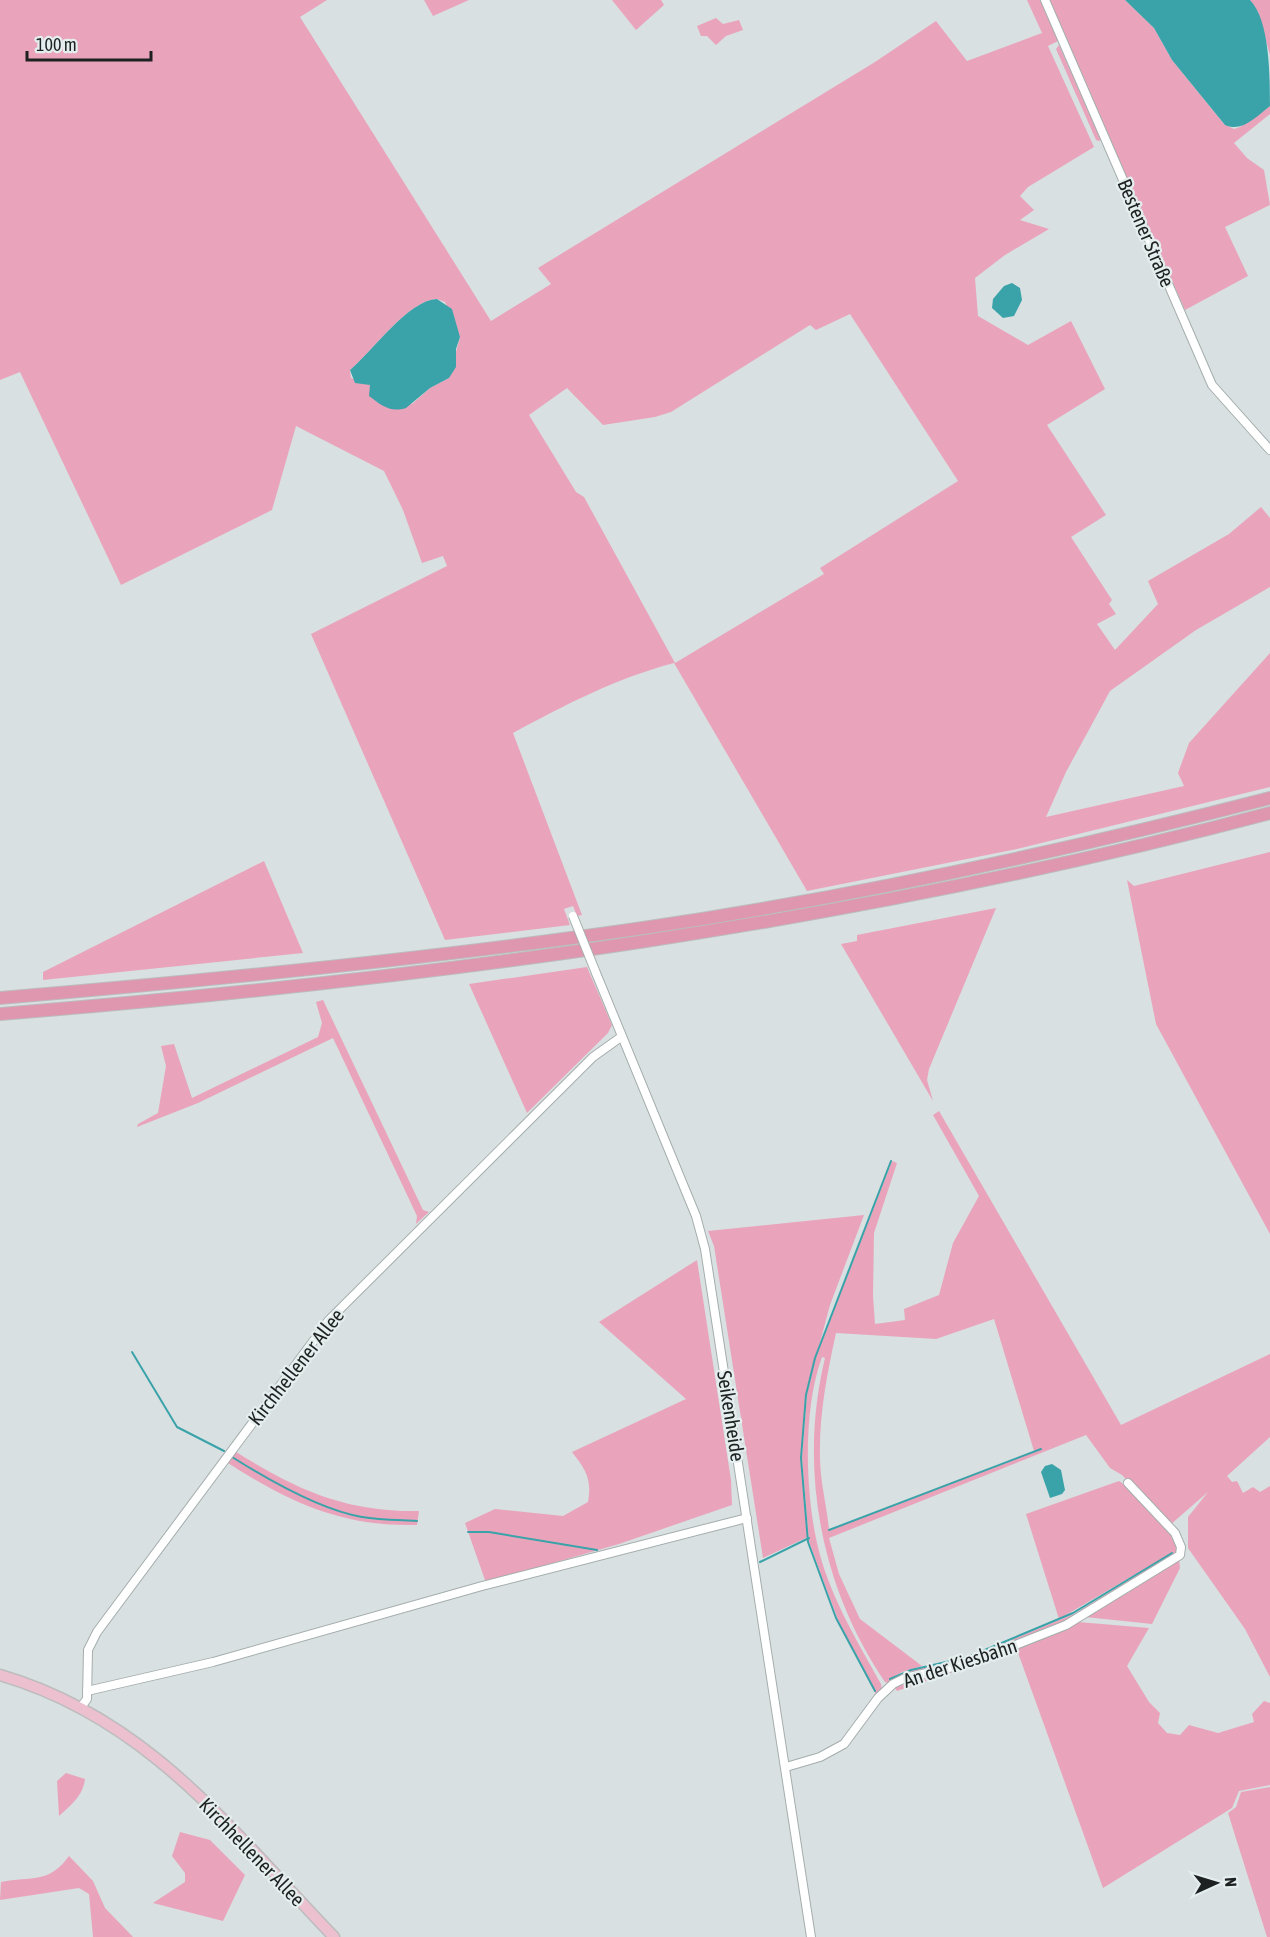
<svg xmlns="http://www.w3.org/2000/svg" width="1270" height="1937" viewBox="0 0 1270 1937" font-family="'Asap Condensed',sans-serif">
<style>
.green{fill:#e9a4bb;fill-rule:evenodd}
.water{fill:#3aa3a9}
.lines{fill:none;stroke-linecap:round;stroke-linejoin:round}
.stream{stroke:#3aa3a9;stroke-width:2}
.minor-casing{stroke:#a5adad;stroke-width:10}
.major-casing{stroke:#bcbcbd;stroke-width:13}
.highway-casing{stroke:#bcbcbd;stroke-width:14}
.minor{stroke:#fff;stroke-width:8}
.major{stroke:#ecc0cf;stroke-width:10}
.highway{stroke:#df96af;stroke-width:12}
.minor-bridge-casing{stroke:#a5adad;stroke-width:10;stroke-linecap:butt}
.minor-bridge{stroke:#fff;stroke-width:8}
.labels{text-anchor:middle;stroke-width:4.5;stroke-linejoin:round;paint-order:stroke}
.street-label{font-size:20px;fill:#1e2122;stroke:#e5eeee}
</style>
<rect width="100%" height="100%" fill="#d8e0e1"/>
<!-- green -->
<g class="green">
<path d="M0,0H327L300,17L491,321L551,284L538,268L875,62L936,21L967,61L1042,33L1027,0H1040L1058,41L1048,46L1094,147L1028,187L1020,196L1034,210L1020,220L1049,229L1005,255L975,278L978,316L1028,345L1071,321L1105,389L1047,425L1106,515L1071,537L1112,600L1109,604L1116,614L1097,624L1115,650L1158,604L1148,581L1229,534L1261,507L1270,518V587L1196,630L1110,691L1066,772L1046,817L1184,786L1178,773L1189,743L1270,653V787L1017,849L807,891L674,663C614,679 567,704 513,733L582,915L577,916L573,906L564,909L570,925L445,940L311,634L447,566L443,556L422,563L403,510L384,471L296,426L272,510L121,585L20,372L0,380ZM437,299L445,302L460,337L449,378L430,388L412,404L371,390L370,385L351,378L350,370C372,352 408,300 437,299ZM850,314L958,481L820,568L824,574L675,663L584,497L576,492L529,415L567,388L603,425L655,417L671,412L810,325L816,330Z"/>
<path d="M424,0H469L433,16Z"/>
<path d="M612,0H661L664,5L636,30Z"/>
<path d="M1047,0H1125L1154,28L1172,60L1224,124L1234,129L1240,127L1270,106V114L1234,143L1247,158L1264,170L1270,205L1225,227L1248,276L1185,310L1201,346Z"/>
<path d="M1250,0H1270V55L1258,12Z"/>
<path d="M716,18L723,24L739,20L743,30L726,36L716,45L707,36H701L697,26Z"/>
<path d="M1059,45L1101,140L1099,141L1096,140L1056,49Z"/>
<path d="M1270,852V1234L1156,1024L1127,880L1134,886Z"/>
<path d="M264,861L303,953L43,980V972Z"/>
<path d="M996,908L929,1069L927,1080L933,1101L841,944L857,941V935Z"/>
<path d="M587,967L612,1025L608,1033L527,1113L469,984Z"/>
<path d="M323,1000L423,1210L429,1212L416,1224L417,1216L333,1038L198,1103L137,1127L138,1124L158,1113L166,1066L161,1046L174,1044L192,1098L318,1037L322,1023L316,1002Z"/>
<path d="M939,1111L1121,1425L1270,1354V1437L1227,1476L1232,1482L1237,1481L1243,1493L1253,1487L1260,1492L1270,1486V1677L1245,1629L1188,1548V1517L1208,1492L1170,1525L1122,1475L1110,1468L1086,1435L829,1538L839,1574L860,1619L922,1666L902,1672L890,1679L909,1671L968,1658L1074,1614L1172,1553L1059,1619L1026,1514L1119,1481C1139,1494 1180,1531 1177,1554L1080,1616L990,1654L889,1683L885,1682C821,1588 798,1469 825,1358L822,1357C803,1409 805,1489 817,1543C828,1593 856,1639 881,1684L882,1690L877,1696L874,1691L838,1620L809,1542L802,1458L807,1395L815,1358L892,1161L897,1163L874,1233L873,1296L875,1324L905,1320L904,1309L939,1295L953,1243L979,1196L933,1115ZM994,1319L1034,1451L1041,1449L829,1530C827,1506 820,1482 820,1457C819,1415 827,1374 836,1333L936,1339Z"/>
<path d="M864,1215L830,1305L806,1395L801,1458L808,1537L763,1558L714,1246L708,1231Z"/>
<path d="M697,1260L731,1480L732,1505L619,1544L491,1581L485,1580L465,1523L495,1509L563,1516L588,1502C592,1479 586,1470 572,1452L686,1399L599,1322Z"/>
<path d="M236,1452C297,1490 345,1512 419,1511L417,1525C342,1527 290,1503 228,1463Z"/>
<path d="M1179,1559L1180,1568L1152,1624L1085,1617Z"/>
<path d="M1078,1622L1149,1628L1127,1666L1149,1702L1160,1713L1158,1723L1167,1733L1180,1735L1189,1725L1218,1733L1254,1722L1252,1714L1264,1701L1270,1703V1785L1239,1791L1232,1808L1103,1888L1017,1650L897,1691L894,1686Z"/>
<path d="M66,1773L85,1779C83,1796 71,1805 59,1816L57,1781Z"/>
<path d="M1270,1787V1937H1267L1228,1813L1236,1807L1241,1792Z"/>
<path d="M180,1832L210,1840L245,1875L223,1921L153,1903L185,1882V1873L172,1856Z"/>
<path d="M69,1856L93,1881L105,1908L133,1937H93L89,1894L79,1888L0,1900L1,1882C32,1876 49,1884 69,1856Z"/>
</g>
<!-- water -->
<g class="water">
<path d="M1125,0H1250C1270,20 1270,78 1270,106C1257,116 1242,133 1225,125L1172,60L1154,28Z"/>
<path d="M1012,283L1020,288L1022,300L1014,316L1003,318L992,308L993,299L1004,286Z"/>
<path d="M437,299L452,309L460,337L456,349V367L449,378L430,388L406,408C390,413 381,405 369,396L370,385L355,383L350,370C372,352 408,300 437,299Z"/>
<path d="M1052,1464L1061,1470L1065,1490L1062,1494L1050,1498L1041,1472L1045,1466Z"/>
</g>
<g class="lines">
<!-- stream -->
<g class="stream">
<path d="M132,1352L177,1427L224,1451"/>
<path d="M232,1457C267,1479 320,1510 362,1517C380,1520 399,1520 417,1521"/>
<path d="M829,1530L1041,1449"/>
<path d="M468,1532H489L597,1550"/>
<path d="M760,1562L809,1538"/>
<path d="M890,1679L911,1670L968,1657L1073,1613L1172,1553"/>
<path d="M875,1691L836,1618L808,1542L801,1458L806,1395L815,1358L891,1161"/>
</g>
<defs>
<g id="minor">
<path d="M1045,0L1212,385L1270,450"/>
<path d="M596,973L696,1216L705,1249L811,1937"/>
<path d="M87,1691L213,1662L482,1586L747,1518"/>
<path d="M81,1707L87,1699L88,1650L97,1632L329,1320L593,1057L621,1037"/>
<path d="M786,1767L820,1757L844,1744L878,1698L893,1684L905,1678L970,1663L1066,1625L1180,1555L1181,1547L1175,1533L1128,1483"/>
</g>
<path id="major" d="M0,1675C148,1718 231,1830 334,1937"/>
<g id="highway">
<path d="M0,998C215,980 430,959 643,928C854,897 1064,851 1270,798"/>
<path d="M0,1014C431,979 851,924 1270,813"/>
</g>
</defs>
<!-- minor casing -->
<use href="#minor" class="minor-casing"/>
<!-- major casing -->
<use href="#major" class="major-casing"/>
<!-- highway casing -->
<use href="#highway" class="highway-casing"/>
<!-- minor -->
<use href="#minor" class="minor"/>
<!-- major -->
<use href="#major" class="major"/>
<!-- highway -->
<use href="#highway" class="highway"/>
<defs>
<path id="minor-bridge" d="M573,916L596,973"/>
</defs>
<!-- minor-bridge casing -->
<use href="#minor-bridge" class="minor-bridge-casing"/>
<!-- minor-bridge -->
<use href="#minor-bridge" class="minor-bridge"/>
</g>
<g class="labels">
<!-- street labels -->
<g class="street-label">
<text transform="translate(1146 233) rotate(67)" y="7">Bestener Straße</text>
<text transform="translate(296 1367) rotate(-52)" y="7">Kirchhellener Allee</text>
<text transform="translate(731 1416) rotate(81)" y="7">Seikenheide</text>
<text transform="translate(960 1663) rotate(-18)" y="7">An der Kiesbahn</text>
<text transform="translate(252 1852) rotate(46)" y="7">Kirchhellener Allee</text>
</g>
</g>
<!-- north arrow -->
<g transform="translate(1216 1883) rotate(86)" stroke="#e5eeee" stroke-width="4.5" paint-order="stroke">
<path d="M0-4.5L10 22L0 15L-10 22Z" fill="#1e2122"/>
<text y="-9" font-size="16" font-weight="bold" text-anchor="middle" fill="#1e2122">N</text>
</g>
<!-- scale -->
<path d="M27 51v9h124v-9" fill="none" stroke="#1e2122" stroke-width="3"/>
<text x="36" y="51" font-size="18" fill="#1e2122" stroke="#e5eeee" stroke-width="4.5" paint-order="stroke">100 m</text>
</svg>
